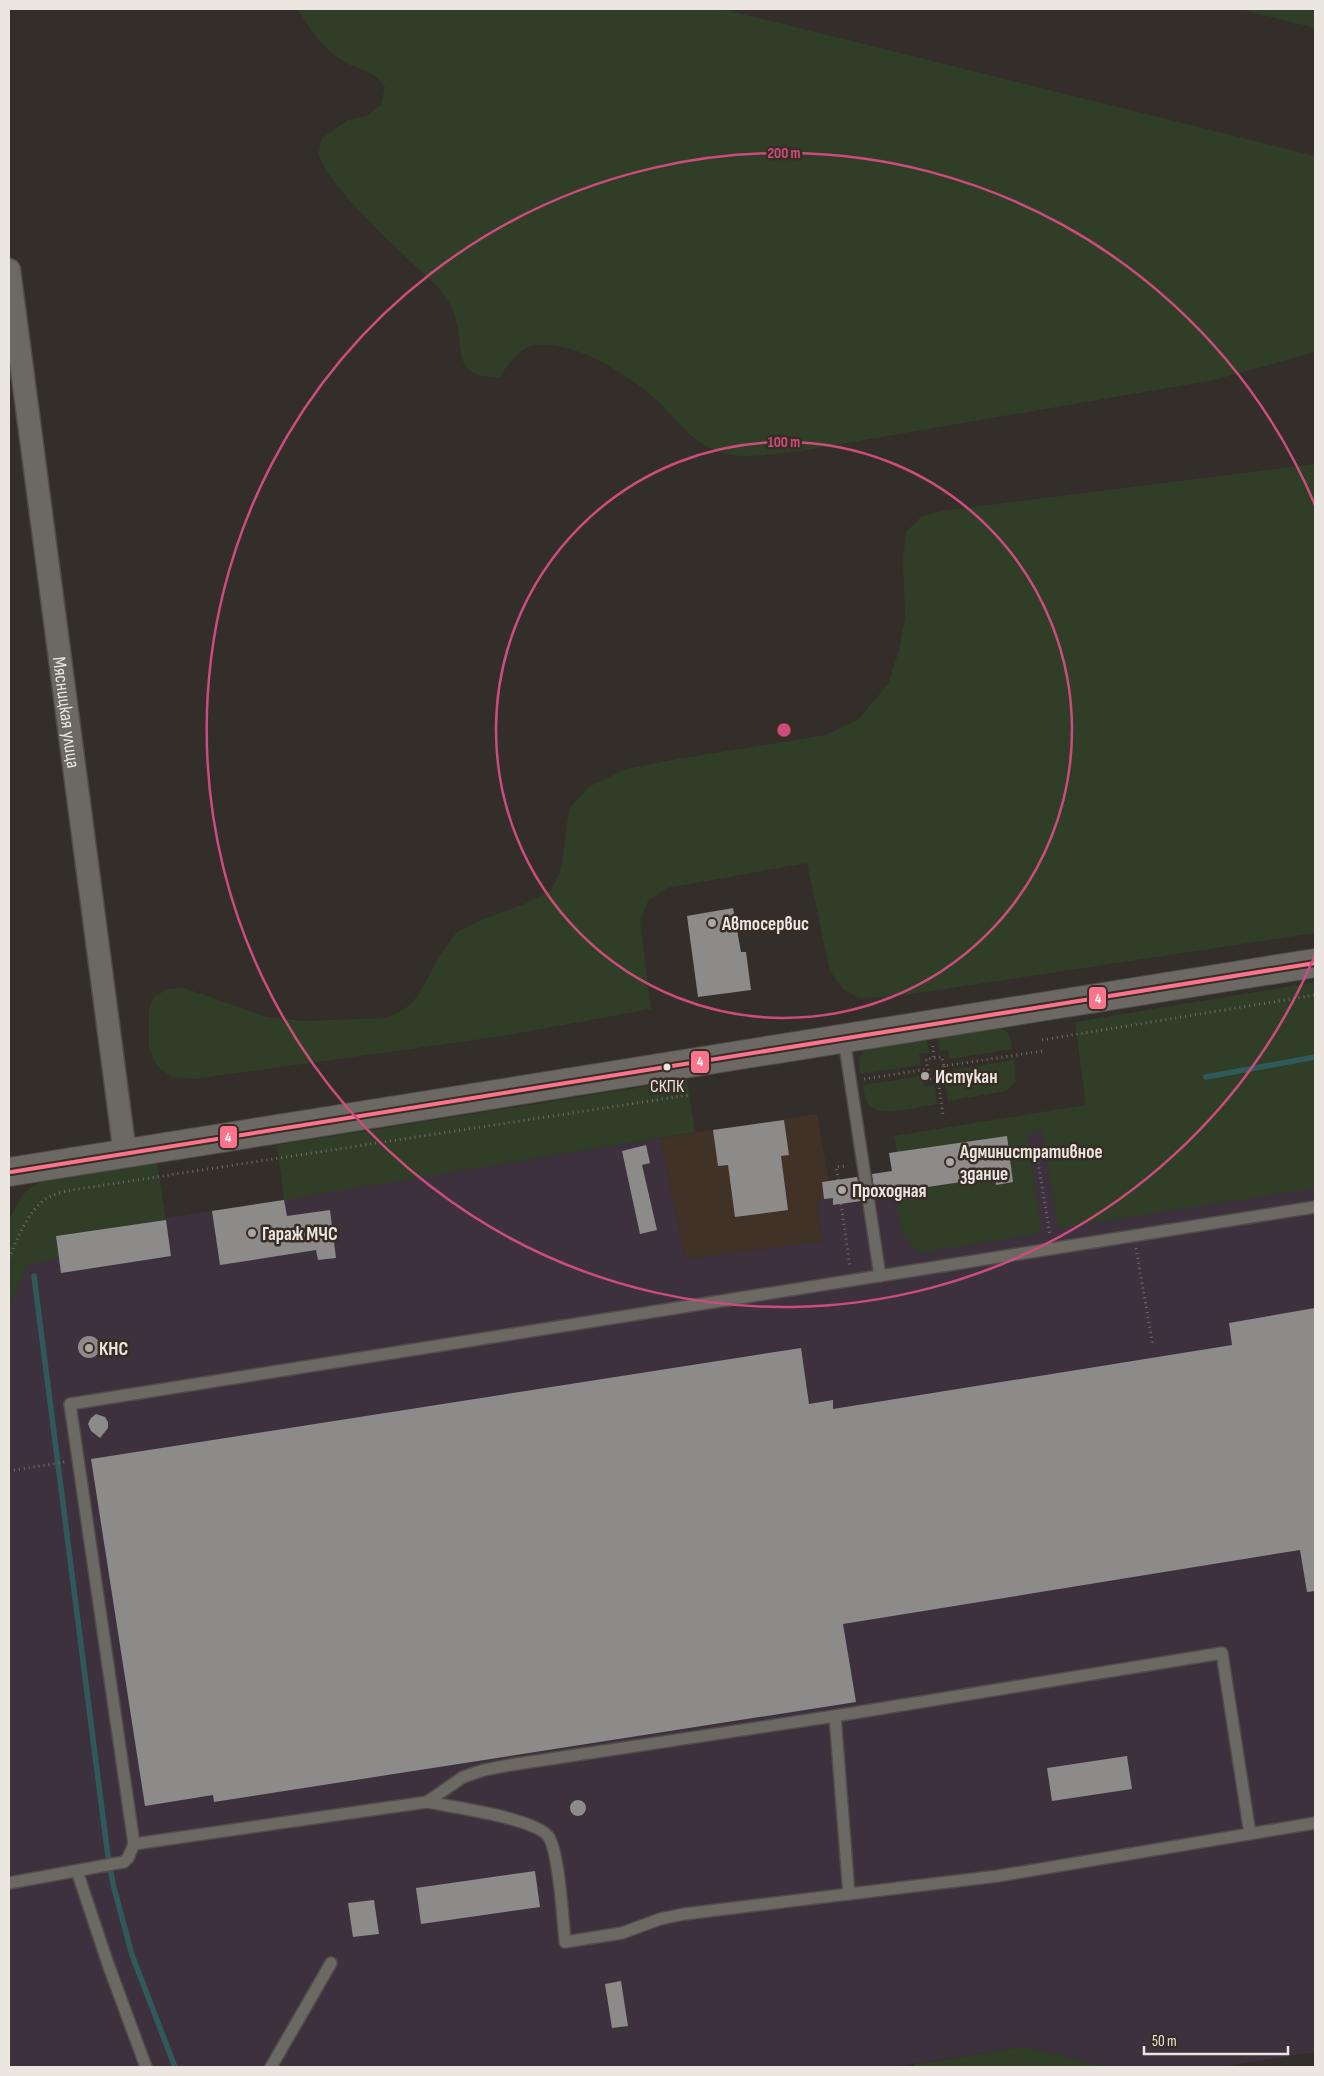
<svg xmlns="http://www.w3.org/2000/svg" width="1324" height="2076" viewBox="0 0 1324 2076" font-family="'Sofia Sans Condensed',sans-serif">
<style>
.built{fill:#413228}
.industrial{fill:#3d313e}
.green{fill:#303e28}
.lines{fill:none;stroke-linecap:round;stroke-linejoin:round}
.stream{stroke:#305a5a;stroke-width:5.5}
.building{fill:#8d8a8a}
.lane-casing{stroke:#514c48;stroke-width:14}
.street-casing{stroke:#514c48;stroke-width:25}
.secondary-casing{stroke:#514c48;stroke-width:30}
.path{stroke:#6e6b68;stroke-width:3;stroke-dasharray:1 4;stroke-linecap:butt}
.lane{stroke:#6c6864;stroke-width:11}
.street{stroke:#6c6864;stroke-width:22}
.secondary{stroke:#6c6864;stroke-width:28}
.bus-1-casing{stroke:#372d25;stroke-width:8}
.bus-1{stroke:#fc738d;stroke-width:4}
.ring{fill:none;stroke:#cc4c7c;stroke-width:2.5}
.poi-dot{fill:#aba6a1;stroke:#372d25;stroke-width:2}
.bus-dot{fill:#ece6e1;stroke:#372d25;stroke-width:2}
.labels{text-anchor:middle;stroke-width:5;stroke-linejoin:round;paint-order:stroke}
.bus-label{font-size:18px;fill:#ece6e1;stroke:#372d25}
.street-label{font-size:19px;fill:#ece6e1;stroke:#372d25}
.poi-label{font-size:19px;font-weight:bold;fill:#ece6e1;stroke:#372d25;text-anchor:start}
.centre{fill:#cc4c7c;stroke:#372d25;stroke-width:2.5}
.ring-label{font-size:15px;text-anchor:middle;font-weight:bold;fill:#cc4c7c;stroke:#372d25;stroke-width:5;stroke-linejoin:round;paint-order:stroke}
.line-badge{stroke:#372d25;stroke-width:2}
.badge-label{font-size:14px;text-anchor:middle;font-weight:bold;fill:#fff}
</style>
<rect width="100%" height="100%" fill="#332e29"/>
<!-- built -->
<path class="built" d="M817,1114L829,1181L822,1182L824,1199L817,1201L823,1241L685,1259L660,1138Z"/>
<!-- industrial -->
<path class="industrial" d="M1315,1089V2052L1221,2067H1108L1024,2047L893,2067H9V1306L28,1264L56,1236L660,1138L685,1259L823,1241L817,1201L824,1199L822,1182L891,1171L889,1153Z"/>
<!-- green -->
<g class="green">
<path d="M298,9H723L1315,156V352L1214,380L800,451C773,454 739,461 714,450C685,437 670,409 645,390C618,369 571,340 535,345C520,347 508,364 500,377C488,377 477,377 468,369C459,360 460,337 457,325C454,310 447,296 436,285C413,263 321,181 319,153C319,148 321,142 322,138L348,120L367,116L381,105L385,87C372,68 361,72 343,61C322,48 309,29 298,9Z"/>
<path d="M1239,9H1315V28Z"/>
<path d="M1315,464V933L892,997L859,998L843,989L830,971L807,863L667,888L648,901L640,921L651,1009L503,1036L194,1079L172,1077L157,1066L149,1049V1009L154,997L167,989L184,988L267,1017L305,1021L387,1018L405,1009L418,996L440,955L457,932L477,922L527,903L551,890L561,870L569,809L590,786L627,769L672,760L826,735L859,719L888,684L899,650L905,619L903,558L906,532L921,517L942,511Z"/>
<path d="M1315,982V1188L1058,1228L1043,1130L1027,1133L1041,1233L919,1253C902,1239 899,1222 896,1201L915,1197L914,1189L995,1177L1007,1136L897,1152L894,1136L1086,1105L1075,1022Z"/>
<path d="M998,1028C1010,1030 1011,1038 1012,1049L950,1059L948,1050L940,1051L938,1037Z"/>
<path d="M927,1040L929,1053L919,1054L921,1065L860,1074L858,1058L866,1049Z"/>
<path d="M1014,1060L1016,1082L1006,1091L948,1101L945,1083L955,1082L953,1070Z"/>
<path d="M922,1076L924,1087L935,1085L937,1104C922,1106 884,1117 871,1107C865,1102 864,1092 863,1085Z"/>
<path d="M687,1080L695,1132L284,1200L277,1145Z"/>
<path d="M157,1163L166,1220L56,1236L59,1258L28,1264L9,1306V1220L22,1196L30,1188L41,1182Z"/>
<path d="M1024,2047L1108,2067H914L915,2064Z"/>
</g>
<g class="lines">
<!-- stream -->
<g class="stream">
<path d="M1206,1077L1315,1057"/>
<path d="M34,1276L107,1849L113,1884L132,1955L175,2067"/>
</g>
</g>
<!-- building -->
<g class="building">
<path d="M733,908L741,952H746L751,990L698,997L687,916Z"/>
<path d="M784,1120L789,1155L781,1156L788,1210L735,1217L728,1165L718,1166L713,1130Z"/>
<path d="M1007,1136L1013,1182L996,1185L995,1177L914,1189L916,1197L896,1201L894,1192L875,1195L872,1174L892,1171L889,1153Z"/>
<path d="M646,1145L650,1163L642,1165L657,1230L640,1234L622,1151Z"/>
<path d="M857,1177L861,1201L833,1205V1198L824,1199L822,1182Z"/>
<path d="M284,1200L287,1216L330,1210L336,1258L318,1260L316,1250L220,1265L212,1211Z"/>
<path d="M166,1220L171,1256L61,1273L56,1236Z"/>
<path d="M1315,1308V1591L1307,1592L1300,1550L843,1624L856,1702L214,1802L213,1795L145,1806L91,1459L801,1348L809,1404L833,1400V1409L1232,1345L1229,1323Z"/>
<circle cx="89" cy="1347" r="11"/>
<path d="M96,1414L105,1417L108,1422V1428L100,1438L91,1431L88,1424L91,1418Z"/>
<path d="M1127,1756L1132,1789L1052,1801L1047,1768Z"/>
<circle cx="578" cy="1808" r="8"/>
<path d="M535,1871L540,1907L421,1924L416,1888Z"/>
<path d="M374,1900L379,1934L353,1937L348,1903Z"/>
<path d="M621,1981L628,2026L612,2028L605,1984Z"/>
</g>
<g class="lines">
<defs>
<g id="lane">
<path d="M844,1039L880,1276"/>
<path d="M835,1716L849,1894"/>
<path d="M427,1802C453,1807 533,1818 548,1836C559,1850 563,1921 565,1942L622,1933L660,1919L684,1914L998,1876L1315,1823"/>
<path d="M1250,1834L1222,1653L835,1716L510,1765L484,1770L463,1777L427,1802L134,1844L70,1404L1315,1207"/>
<path d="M77,1871L108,1964L146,2067"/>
<path d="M9,1883L124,1862L128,1858L134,1844"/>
<path d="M271,2067L331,1963"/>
</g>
<g id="street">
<path id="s1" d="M9,270L125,1154"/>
</g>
<path id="secondary" d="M9,1172L1315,963"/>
</defs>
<!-- lane casing -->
<use href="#lane" class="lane-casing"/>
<!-- street casing -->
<use href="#street" class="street-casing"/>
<!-- secondary casing -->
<use href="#secondary" class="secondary-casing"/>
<!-- path -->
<g class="path">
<path d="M1042,1040L1315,995"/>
<path d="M933,1046L934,1058"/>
<path d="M944,1066L945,1077L930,1079L926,1059L942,1057L944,1066L1043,1051"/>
<path d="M938,1078L943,1115"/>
<path d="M864,1079L928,1069"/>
<path d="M1014,1153L1036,1150L1050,1235"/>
<path d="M838,1180L836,1167L848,1166"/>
<path d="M841,1204L850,1267"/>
<path d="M1136,1248L1153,1346"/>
<path d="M9,1258C17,1239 27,1214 43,1201C51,1194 63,1192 72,1190L689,1095"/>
<path d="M9,1471L65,1462"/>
</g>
<!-- lane -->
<use href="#lane" class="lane"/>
<!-- street -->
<use href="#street" class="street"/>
<!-- secondary -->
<use href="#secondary" class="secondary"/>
<defs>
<path id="bus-1" d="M11,1172L1315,963"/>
</defs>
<!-- bus-1 casing -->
<use href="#bus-1" class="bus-1-casing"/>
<!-- bus-1 -->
<use href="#bus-1" class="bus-1"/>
</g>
<!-- distance rings -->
<g class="ring">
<circle cx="784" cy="730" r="288"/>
<path d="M1315 955A577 577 0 1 1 1315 505"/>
</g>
<!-- markers -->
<g class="poi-dot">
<circle cx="712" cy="923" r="5"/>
<circle cx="925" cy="1076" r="5"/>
<circle cx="950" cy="1162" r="5"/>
<circle cx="842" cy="1190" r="5"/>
<circle cx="252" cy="1233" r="5"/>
<circle cx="89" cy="1348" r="5"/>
</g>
<circle class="bus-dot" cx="667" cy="1067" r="4.5"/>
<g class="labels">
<!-- bus labels -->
<g class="bus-label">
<text x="667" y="1092">СКПК</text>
</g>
<!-- street labels -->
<g class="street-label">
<text dy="7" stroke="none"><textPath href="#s1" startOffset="446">Мясницкая улица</textPath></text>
</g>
<!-- poi labels -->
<g class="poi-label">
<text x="722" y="930">Автосервис</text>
<text x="935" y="1083">Истукан</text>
<text x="960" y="1158">Административное<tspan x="960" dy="22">здание</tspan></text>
<text x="852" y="1197">Проходная</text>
<text x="262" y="1240">Гараж МЧС</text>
<text x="99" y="1355">КНС</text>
</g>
</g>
<circle cx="784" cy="730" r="8" class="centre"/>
<g class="ring-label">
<text x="784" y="158">200 m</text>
<text x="784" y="447">100 m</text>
</g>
<g class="line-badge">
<rect x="1088" y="986" width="19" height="24" rx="5" fill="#fc738d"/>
<rect x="690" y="1050" width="20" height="24" rx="5" fill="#fc738d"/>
<rect x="219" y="1125" width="19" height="24" rx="5" fill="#fc738d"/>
</g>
<g class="badge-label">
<text x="1098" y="1003">4</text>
<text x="700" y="1066">4</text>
<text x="228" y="1142">4</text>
</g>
<!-- border -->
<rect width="1324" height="2076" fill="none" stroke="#ece6e1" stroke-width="20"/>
<!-- scale -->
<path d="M1144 2046v8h144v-8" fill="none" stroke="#ece6e1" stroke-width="2.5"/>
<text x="1152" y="2046" font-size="15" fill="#ece6e1" stroke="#372d25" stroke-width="4" paint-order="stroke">50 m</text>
</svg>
